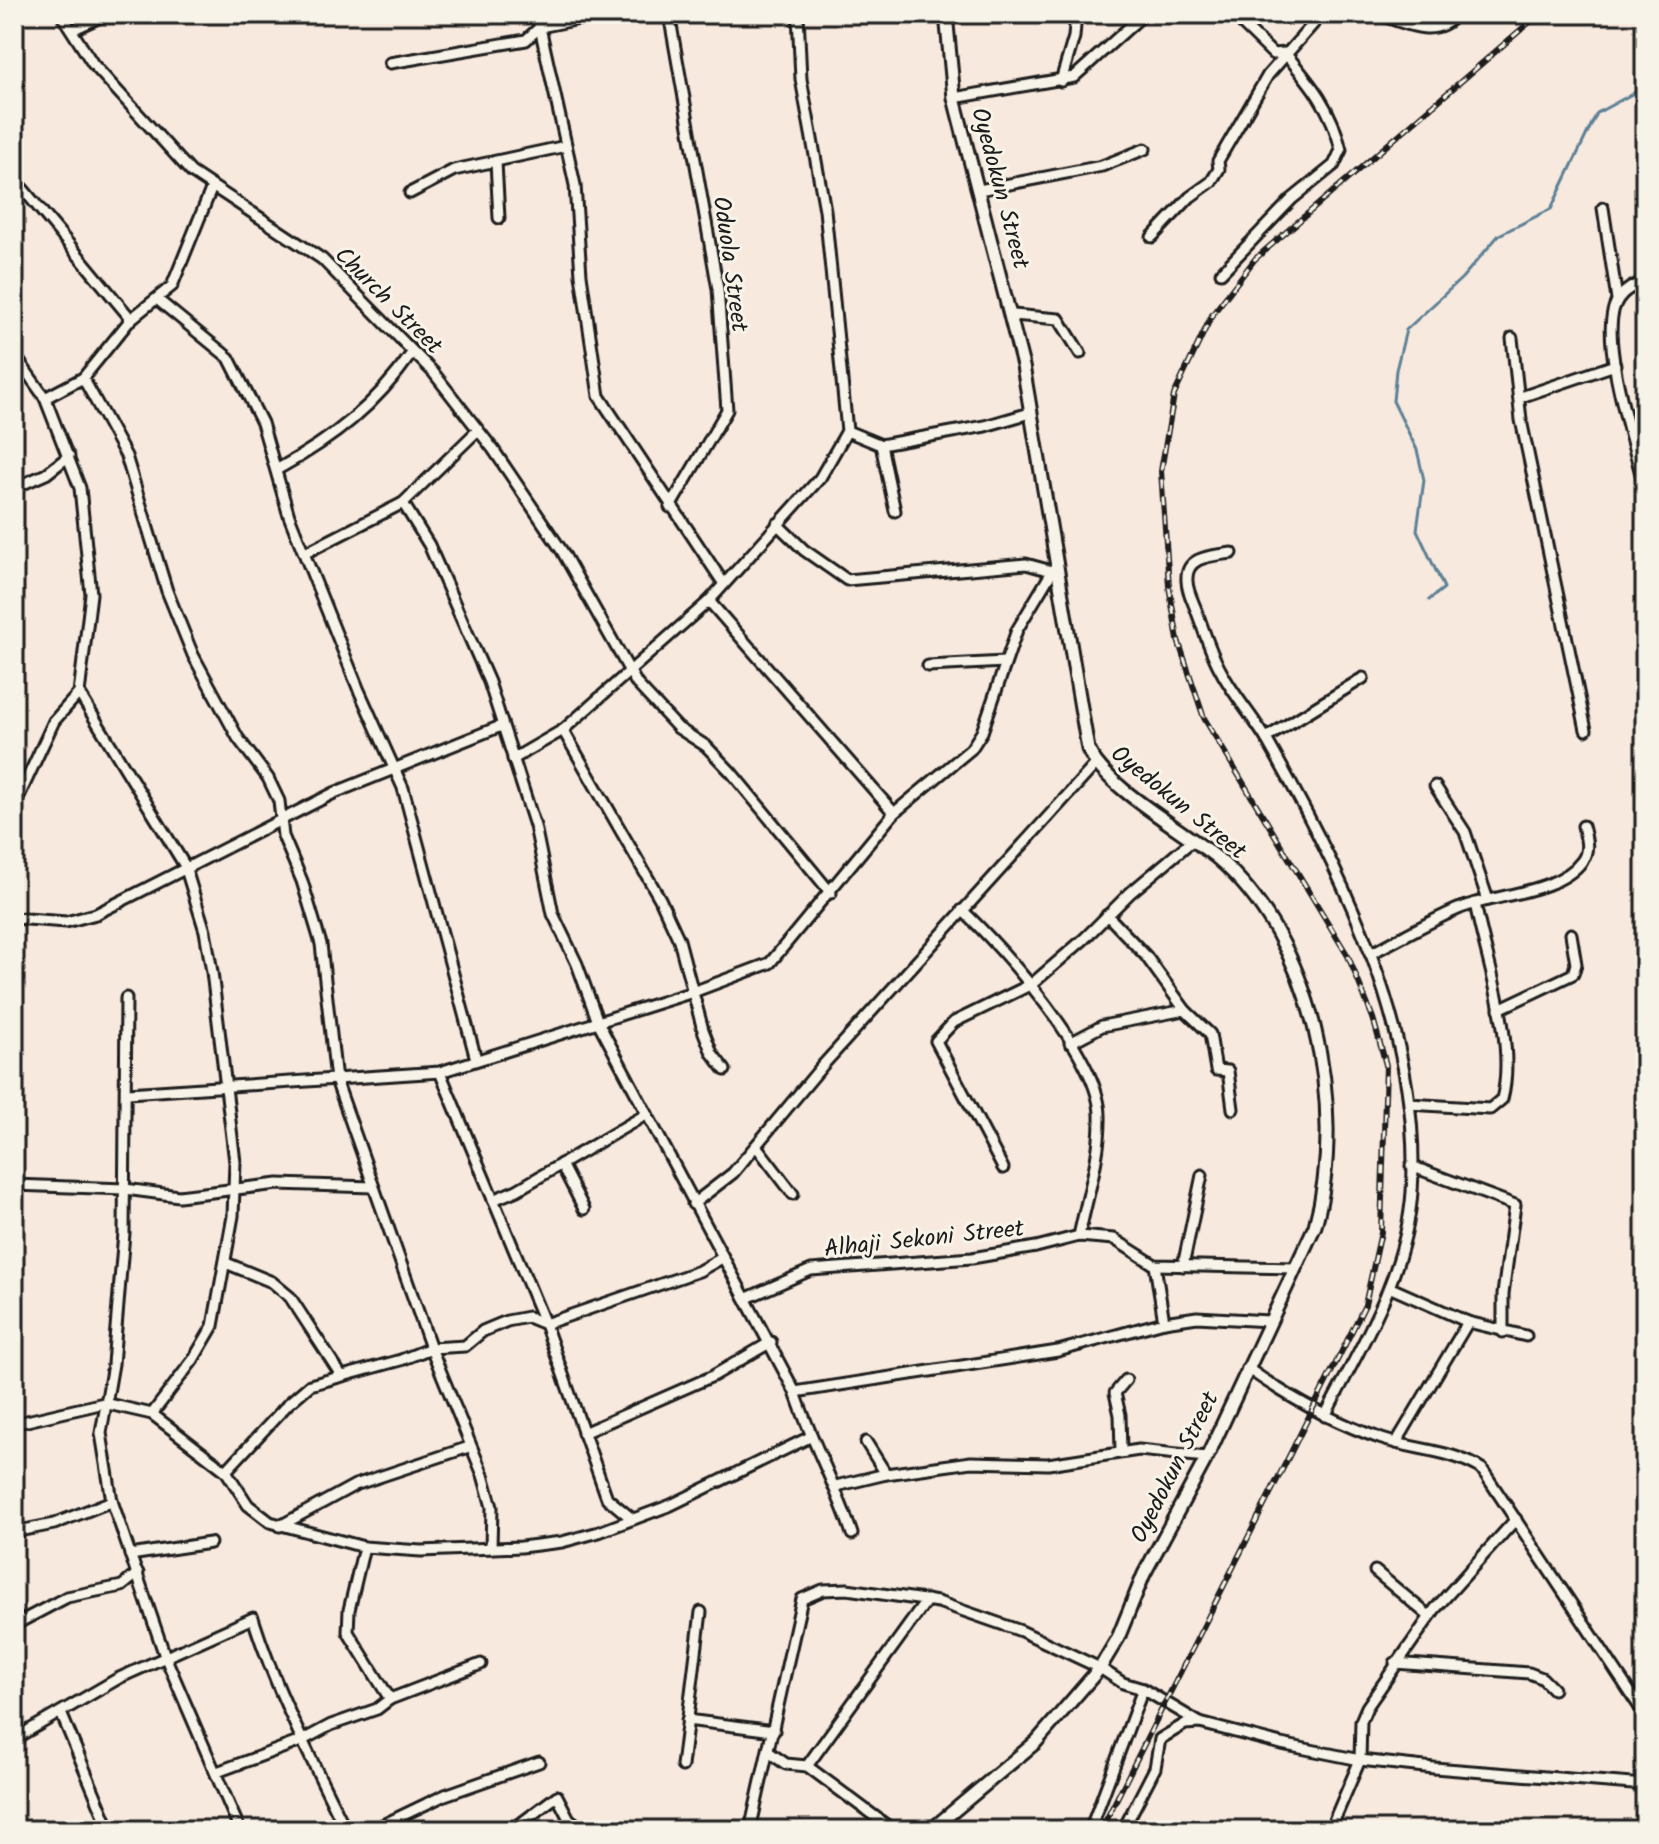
<svg xmlns="http://www.w3.org/2000/svg" width="1659" height="1844" viewBox="0 0 1659 1844" font-family="Kalam,sans-serif">
<style>
.lines{fill:none;stroke-linecap:round;stroke-linejoin:round}
.stream{stroke:#5c8096;stroke-width:3}
.minor-casing{stroke:#1c1c1c;stroke-width:15}
.tertiary-casing{stroke:#1c1c1c;stroke-width:17}
.minor{stroke:#f7f3e8;stroke-width:9}
.tertiary{stroke:#f7f3e8;stroke-width:11}
.rail-casing{stroke:#1c1c1c;stroke-width:6}
.rail{stroke:#f7f3e8;stroke-width:3;stroke-dasharray:9;stroke-linecap:butt}
.labels{text-anchor:middle;stroke-width:6;stroke-linejoin:round;paint-order:stroke}
.street-label{font-size:24px;fill:#1c1c1c;stroke:#f7f3e8}
</style>
<rect width="100%" height="100%" fill="#f8e9de"/>
<filter id="ink" filterUnits="userSpaceOnUse"><feTurbulence type="fractalNoise" baseFrequency=".0125" numOctaves="2"/><feDisplacementMap in="SourceGraphic" scale="16" xChannelSelector="R" yChannelSelector="G"/><feConvolveMatrix kernelMatrix="1 2 1 2 8 2 1 2 1" color-interpolation-filters="sRGB"/></filter>
<g filter="url(#ink)">
<g class="lines">
<!-- stream -->
<path class="stream" d="M1429,600L1444,588L1417,530L1424,480L1417,450L1393,401L1396,370L1406,330L1462,278L1499,235L1551,209L1597,113L1645,87"/>
<defs>
<g id="minor">
<path d="M61,14L93,64L191,172L322,259L433,372L493,449L562,551L637,684L678,728L706,746L731,772L831,893"/>
<path d="M305,14H307"/>
<path d="M537,14L575,185L581,275L599,396L724,584"/>
<path d="M669,14L718,289L727,410L670,507"/>
<path d="M1377,14C1404,22 1435,41 1456,14"/>
<path d="M72,30L107,14"/>
<path d="M390,63L526,40L540,27L605,14"/>
<path d="M1061,81L1074,37L1076,14"/>
<path d="M954,98L1074,77L1144,14"/>
<path d="M496,162L499,218"/>
<path d="M14,178L131,319"/>
<path d="M979,190L1102,166L1145,149"/>
<path d="M410,193L454,170L566,146"/>
<path d="M1603,208L1617,299"/>
<path d="M1152,237L1190,197L1211,182L1219,169L1218,161L1268,75L1322,14"/>
<path d="M1221,273L1292,199L1334,165L1341,150C1332,109 1311,84 1285,53L1273,54L1232,14"/>
<path d="M1645,281C1633,286 1622,291 1616,303C1598,338 1635,448 1645,489"/>
<path d="M158,300L229,358L262,423L289,516L358,688L403,788L476,1059"/>
<path d="M1013,315L1059,319L1080,353"/>
<path d="M1512,338L1521,420L1586,730"/>
<path d="M14,354L45,398L80,488L91,594L79,693L54,721L14,807"/>
<path d="M83,378L126,456L167,591L193,655L238,738L268,778L279,801L283,836L302,881L321,944L336,1080L431,1348L483,1475L492,1507L491,1548"/>
<path d="M1521,397L1615,365"/>
<path d="M45,398L83,378L131,319L172,286L212,187"/>
<path d="M847,431L881,445L985,426L1030,413"/>
<path d="M881,445L895,511"/>
<path d="M278,469C334,438 375,406 412,353"/>
<path d="M14,488L46,474L69,456"/>
<path d="M403,503L429,545L489,682L535,826L553,914L577,964L598,1022L795,1392C811,1441 836,1485 852,1534"/>
<path d="M777,524L804,550L847,580L1026,564L1055,572"/>
<path d="M305,553L403,503L478,430"/>
<path d="M1232,553C1214,556 1185,555 1187,581C1187,592 1195,605 1198,615C1205,634 1211,654 1221,671C1234,696 1254,718 1268,742C1343,874 1423,1036 1412,1192C1406,1275 1362,1344 1325,1416"/>
<path d="M709,601L894,813"/>
<path d="M928,666L1005,662"/>
<path d="M79,693L185,866L205,931L212,972L235,1162L233,1216L213,1326L193,1360L152,1414"/>
<path d="M563,730L660,899L679,940L703,1030L712,1053L725,1070"/>
<path d="M1266,738L1363,678"/>
<path d="M513,759L563,730L709,601L820,478L847,431L825,210L801,79L798,14"/>
<path d="M1435,786L1465,832L1488,900"/>
<path d="M962,910C1004,949 1099,1057 1100,1115C1101,1155 1087,1197 1079,1236"/>
<path d="M1107,915L1146,956L1185,1010L1210,1034L1216,1070L1228,1071L1233,1109"/>
<path d="M14,918L66,922L96,914L334,793L501,726"/>
<path d="M1370,954C1399,939 1428,922 1458,909C1493,894 1558,894 1582,861C1590,850 1586,838 1583,826"/>
<path d="M126,998L124,1233L113,1364L101,1433L112,1501L165,1656L240,1830"/>
<path d="M1499,1009L1573,974L1576,964L1571,934"/>
<path d="M1070,1043L1102,1026L1185,1010"/>
<path d="M1645,1060L1639,1066L1645,1117"/>
<path d="M440,1072L545,1324L607,1498L631,1518"/>
<path d="M128,1093L440,1072L693,992L770,963L894,813L971,749L982,732L1017,630L1056,565"/>
<path d="M1409,1104L1490,1109L1502,1099C1517,1042 1486,961 1475,903"/>
<path d="M757,1147L793,1194"/>
<path d="M561,1164L584,1209"/>
<path d="M1411,1166L1515,1205L1503,1294V1332"/>
<path d="M1003,1168L936,1041L954,1022L1032,984L1084,939L1130,893L1193,840"/>
<path d="M14,1185L125,1189L179,1196L278,1184L373,1187"/>
<path d="M493,1200L517,1190L647,1114"/>
<path d="M693,1204L733,1173L823,1065L1095,765"/>
<path d="M226,1263L272,1282L290,1297L341,1375"/>
<path d="M1155,1265L1164,1322"/>
<path d="M1183,1266L1202,1175"/>
<path d="M1391,1288L1468,1322L1526,1336"/>
<path d="M747,1298L811,1270L972,1258L1036,1247L1079,1236L1114,1239L1155,1265L1294,1268"/>
<path d="M1247,1368C1288,1397 1335,1423 1382,1439C1415,1450 1452,1450 1482,1469L1645,1715"/>
<path d="M795,1392L1058,1351L1164,1322L1197,1317L1269,1321"/>
<path d="M14,1424L104,1403L152,1414L226,1471L248,1505L270,1522L364,1547L421,1551L521,1547L562,1542L599,1532L671,1505L810,1437"/>
<path d="M583,1433L713,1376L771,1342"/>
<path d="M866,1442L886,1474"/>
<path d="M1396,1443L1468,1322"/>
<path d="M1121,1451L1120,1415L1115,1393L1126,1380"/>
<path d="M226,1471L289,1403L310,1385L401,1360L431,1348L465,1346L483,1331L507,1321L528,1317L545,1324L699,1271L722,1258"/>
<path d="M836,1486L886,1474L971,1462L1048,1464L1139,1450L1206,1457"/>
<path d="M280,1526L355,1485L469,1447"/>
<path d="M14,1532L54,1524L112,1501"/>
<path d="M130,1555L210,1543"/>
<path d="M1375,1571L1429,1616"/>
<path d="M14,1625L67,1597L122,1586L138,1573"/>
<path d="M1395,1663L1529,1673L1542,1678L1553,1689"/>
<path d="M390,1699L481,1664"/>
<path d="M61,1713L110,1830"/>
<path d="M687,1720L774,1731"/>
<path d="M14,1739L119,1678L253,1618C276,1691 312,1761 346,1830"/>
<path d="M770,1753L786,1764L807,1766L893,1830"/>
<path d="M682,1766L701,1612"/>
<path d="M807,1766L927,1600"/>
<path d="M217,1772L301,1741L331,1725L377,1709L390,1699L348,1632L349,1610L364,1547"/>
<path d="M372,1830L445,1795L539,1762"/>
<path d="M512,1830L557,1796L569,1819L584,1830"/>
<path d="M750,1830L802,1599L823,1590L847,1589L938,1602L1021,1631L1100,1668L1123,1683L1143,1689L1200,1723L1281,1744L1360,1760L1434,1768L1645,1785"/>
<path d="M1090,1830L1143,1689"/>
<path d="M1123,1830L1155,1768L1160,1739L1185,1724L1200,1723"/>
<path d="M1330,1830L1360,1760L1361,1721L1367,1707L1435,1609L1516,1519"/>
</g>
<path id="tertiary" d="M931,1830L1036,1742L1100,1668L1118,1638L1144,1574L1209,1453L1315,1226C1348,1107 1313,938 1216,857C1180,828 1105,787 1088,749L1023,366L954,98L946,14"/>
</defs>
<!-- minor casing -->
<use href="#minor" class="minor-casing"/>
<!-- tertiary casing -->
<use href="#tertiary" class="tertiary-casing"/>
<!-- minor -->
<use href="#minor" class="minor"/>
<!-- tertiary -->
<use href="#tertiary" class="tertiary"/>
<defs>
<path id="rail" d="M1101,1830L1365,1305L1381,1232L1386,1065L1373,1018L1348,956L1204,718L1178,640L1169,586L1161,471L1174,395L1212,315L1255,259L1539,14"/>
</defs>
<!-- rail casing -->
<use href="#rail" class="rail-casing"/>
<!-- rail -->
<use href="#rail" class="rail"/>
</g>
</g>
<g class="labels">
<!-- street labels -->
<g class="street-label">
<text transform="translate(1001 188) rotate(75)" y="8">Oyedokun Street</text>
<text transform="translate(731 264) rotate(82)" y="8">Oduola Street</text>
<text transform="translate(389 300) rotate(45)" y="8">Church Street</text>
<text transform="translate(1179 802) rotate(39)" y="8">Oyedokun Street</text>
<text transform="translate(924 1238) rotate(-6)" y="8">Alhaji Sekoni Street</text>
<text transform="translate(1174 1467) rotate(-63)" y="8">Oyedokun Street</text>
</g>
</g>
<!-- margin -->
<rect width="1659" height="1844" fill="none" stroke="#f7f3e8" stroke-width="48"/>
<rect x="24" y="24" width="1611" height="1796" fill="none" stroke="#1c1c1c" stroke-width="3" filter="url(#ink)"/>
</svg>
